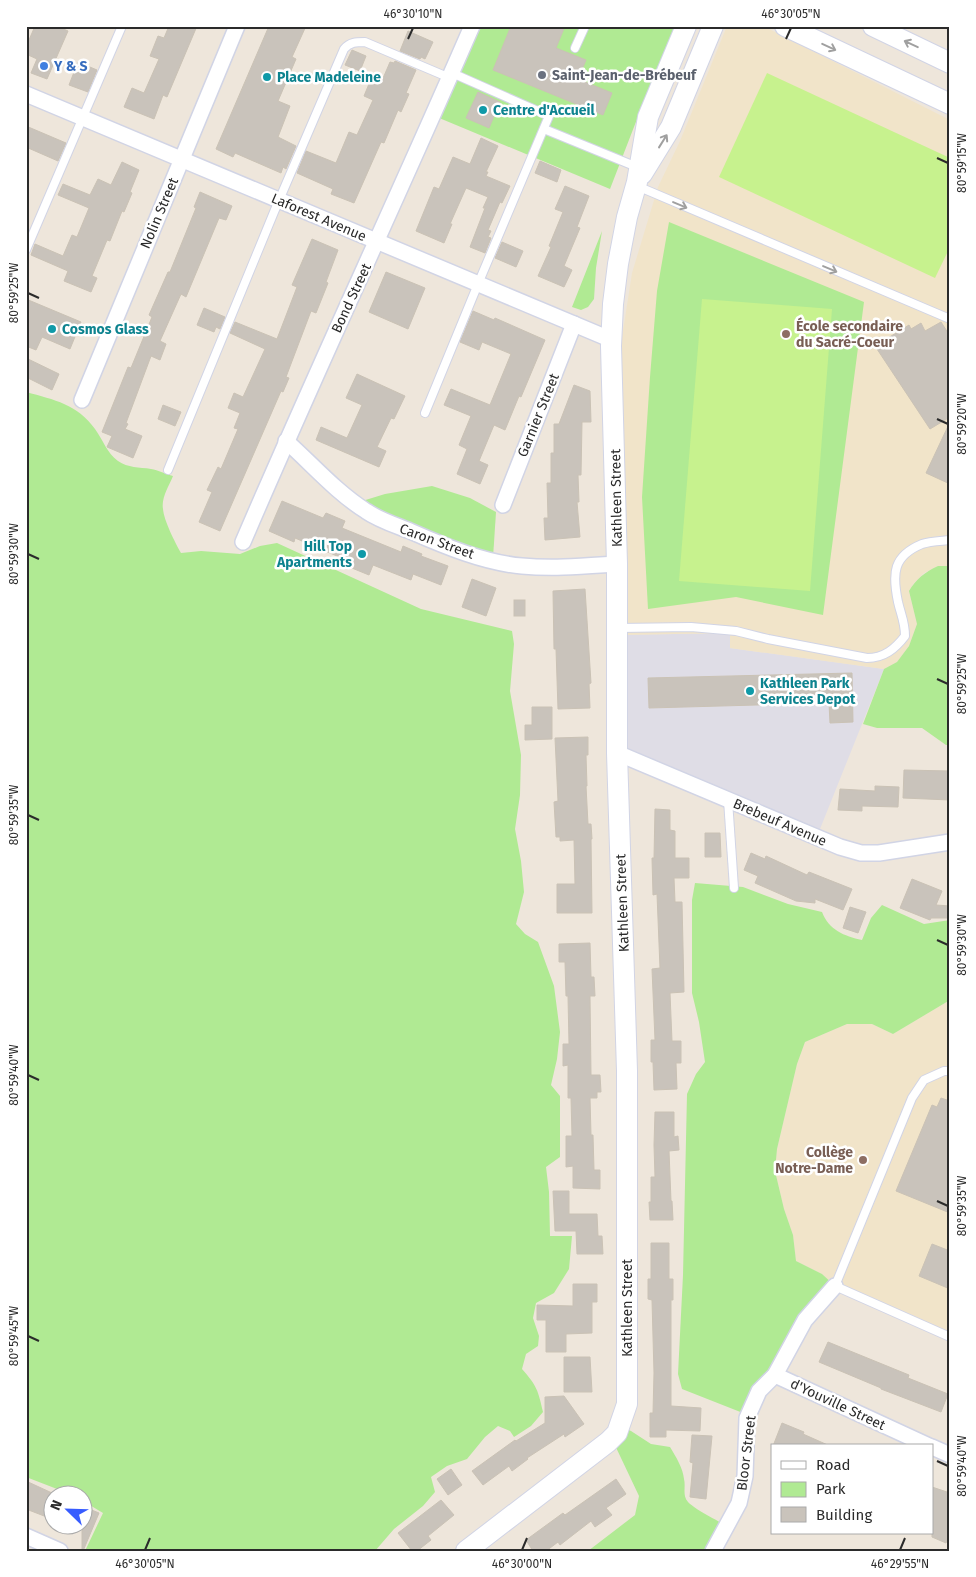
<svg xmlns="http://www.w3.org/2000/svg" width="976" height="1577" viewBox="0 0 976 1577" font-family="'Fira Sans',sans-serif">
<style>
.industrial{fill:#dfdde6}
.education{fill:#f1e4c9}
.green{fill:#b0ea93}
.pitch{fill:#c7f28e}
.building{fill:#c9c3bb;stroke:#cac2b5}
.lines{fill:none;stroke-linecap:round;stroke-linejoin:round}
.lane-casing{stroke:#d1d4e5;stroke-width:10}
.street-casing{stroke:#d1d4e5;stroke-width:18}
.secondary-casing{stroke:#d1d4e5;stroke-width:22}
.lane{stroke:#fff;stroke-width:8}
.street{stroke:#fff;stroke-width:15}
.secondary{stroke:#fff;stroke-width:20}
.oneway{stroke:#a0a0a0}
.ticks{fill:none;stroke:#2b2b2b;stroke-width:2}
.shop-dot{fill:#3f7fe0;stroke:#fff;stroke-width:2}
.worship-dot{fill:#6b7280;stroke:#fff;stroke-width:2}
.culture-dot{fill:#0f9aa8;stroke:#fff;stroke-width:2}
.education-dot{fill:#8d6e63;stroke:#fff;stroke-width:2}
.labels{text-anchor:middle;stroke-width:5;stroke-linejoin:round;paint-order:stroke}
.shop-label{font-size:14px;font-weight:bold;fill:#366cbe;stroke:#fff;text-anchor:start}
.worship-label{font-size:14px;font-weight:bold;fill:#5b616d;stroke:#fff;text-anchor:start}
.culture-label{font-size:14px;font-weight:bold;fill:#0d838f;stroke:#fff;text-anchor:start}
.street-label{font-size:14px;fill:#2b2b2b;stroke:#fff}
.education-label{font-size:14px;font-weight:bold;fill:#785e54;stroke:#fff;text-anchor:start}
.neatline{fill:none;stroke:#2b2b2b;stroke-width:2}
.ticks-label{font-size:12px;text-anchor:middle;fill:#2b2b2b}
</style>
<rect width="100%" height="100%" fill="#eee6db"/>
<!-- industrial -->
<path class="industrial" d="M731,633L730,648L884,669L816,839L618,754V635Z"/>
<!-- education -->
<g class="education">
<path d="M727,26H763L950,120V566H938L924,573L914,583L909,591L917,624L909,646L897,662L884,669L730,648V633L618,635L613,395L632,273L658,187L680,141Z"/>
<path d="M950,1000V1336L834,1285L822,1274L796,1261L793,1235L784,1209L775,1171L777,1149L797,1064L805,1042L847,1024H872L893,1034Z"/>
</g>
<!-- green -->
<g class="green">
<path d="M471,26H679L639,114L610,189L432,115Z"/>
<path d="M669,222L864,302L823,615L736,597L648,609L642,497L650,377L657,291Z"/>
<path d="M602,231L596,268L594,299L588,307L581,310L572,307Z"/>
<path d="M26,392C55,400 77,404 95,429C103,440 107,453 118,461C128,468 139,467 151,469C158,470 166,474 173,476C169,486 161,498 163,509C164,521 175,542 181,553L201,551L240,554L260,546L277,543L421,609L512,631L514,644L510,691L521,755L520,795L515,829L521,861L524,892L516,924L525,934L538,942L554,986L560,1032L557,1059L551,1085L560,1096V1157L546,1167L549,1192L550,1236H572L569,1269L554,1293L536,1303L533,1318L539,1336L538,1346L526,1354L522,1369C537,1386 538,1390 543,1412L531,1426L514,1437L510,1431L498,1426L485,1437L467,1459L447,1466L431,1477L435,1492L423,1506L394,1529L375,1551H85L103,1513L83,1501L82,1494H70L26,1477Z"/>
<path d="M432,486L470,498L496,512L493,558L469,552L359,502L385,494Z"/>
<path d="M938,566H950V745H946L922,728H877L863,724L884,669L897,662L909,646L917,624L909,591C916,579 925,572 938,566Z"/>
<path d="M695,883L743,887L788,904L822,912C829,930 844,936 862,940L871,918L882,905L924,924L950,920V1000L893,1034L872,1024H847L805,1042L797,1064L777,1149L775,1171L784,1209L793,1235L796,1261L822,1274L834,1285L748,1415L682,1389L678,1374L683,1275L687,1094L696,1074L705,1062L699,1022L692,993V900Z"/>
<path d="M621,1426L631,1431L651,1444L670,1447C676,1457 683,1468 684,1479C686,1487 682,1495 688,1502C693,1508 719,1522 728,1526L714,1551H588L635,1515L639,1496L612,1439Z"/>
</g>
<!-- pitch -->
<g class="pitch">
<path d="M767,73L950,158V247L935,278L719,177Z"/>
<path d="M702,299L832,309L810,591L679,581Z"/>
</g>
<!-- building -->
<g class="building">
<path d="M35,26H57L68,31L47,79L31,73L37,59L26,54V38L29,40Z"/>
<path d="M169,26H197L167,97L163,95L154,119L124,107L132,88L144,93L159,59L150,56L158,36L164,38Z"/>
<path d="M269,26H306L292,57L296,59L278,101L290,106L278,137L296,146L286,169L283,167L281,173L235,153L233,157L216,149Z"/>
<path d="M511,26H565L556,48L586,60L578,79L612,93L603,115L493,70Z"/>
<path d="M408,31L433,42L425,59L421,57L420,59L400,51Z"/>
<path d="M352,50L366,56L360,71L345,65Z"/>
<path d="M395,61L416,70L406,93L409,94L401,112L398,110L384,143L381,142L354,203L331,194L333,189L297,173L306,151L336,163L349,132L357,135L373,100L364,96L371,79L381,83L390,62L394,63Z"/>
<path d="M78,62L97,70L88,92L69,85Z"/>
<path d="M478,92L500,102L489,128L466,118Z"/>
<path d="M26,126L66,143L58,161L26,147Z"/>
<path d="M481,138L498,146L486,172H488L486,176L510,186L502,203L500,202L488,230L491,231L488,237L491,238L485,253L470,247L485,208H483L488,197L466,188L450,224H452L444,243L416,231L434,187L439,189L453,157L470,164Z"/>
<path d="M540,161L561,170L557,182L535,173Z"/>
<path d="M122,162L139,170L130,192L132,193L124,212L122,211L110,241L107,240L92,276L97,278L91,292L64,281L68,271L31,255L35,244L63,256L72,235L77,237L89,208L58,195L63,184L90,195L98,179L111,185Z"/>
<path d="M565,186L589,196L577,227L580,228L564,266L572,270L564,287L538,276L551,247L549,246L563,212L555,209Z"/>
<path d="M200,192L232,206L226,220L219,218L186,297L181,294L160,341L166,344L160,360L151,356L126,423L128,424L125,429L142,436L133,458L107,447L112,436L102,432L128,367L131,368L152,317L149,315L168,272H170L196,208L194,207Z"/>
<path d="M312,239L338,250L326,282L328,283L316,313L311,311L286,377L289,378L283,392L281,391L220,531L199,522L212,492L207,490L218,467L221,469L238,429L234,428L240,413L228,408L234,393L243,397L265,349L230,333L235,322L277,339L297,287L292,285Z"/>
<path d="M502,242L523,251L516,267L495,258Z"/>
<path d="M386,272L425,288L408,329L369,312Z"/>
<path d="M26,299L81,322L70,349L42,337L36,350L26,346Z"/>
<path d="M204,308L225,317L220,329L216,327L214,332L197,325Z"/>
<path d="M473,311L494,320L495,318L545,340L521,397L519,396L505,430L494,425L479,461L488,465L480,484L457,474L467,449L459,445L471,416L444,405L451,389L490,405L511,354L482,342L479,350L460,342Z"/>
<path d="M941,322L950,336V417L930,429L875,346L909,325L911,329L921,323L925,331Z"/>
<path d="M26,358L59,374L52,390L26,377Z"/>
<path d="M357,374L405,396L394,419L391,418L377,447L386,451L379,467L316,440L321,427L347,438L362,405L346,398Z"/>
<path d="M574,385L590,391L591,422H582L581,475H578L579,502H577L580,537L545,540L544,518H548L547,483H551V453H554V424H559Z"/>
<path d="M163,405L181,412L175,426L158,419Z"/>
<path d="M950,422V484L926,473Z"/>
<path d="M282,501L323,518L326,513L345,521L342,528L401,552L403,546L422,554L421,556L448,566L441,585L413,574L411,580L373,565L369,575L342,564L344,559L295,538L294,542L269,531Z"/>
<path d="M472,579L496,588L486,616L462,607Z"/>
<path d="M585,589L591,683L589,684L590,708L558,709L556,649H554L553,591Z"/>
<rect x="514" y="600" width="11" height="16"/>
<path d="M852,673L853,722L830,723L829,703L649,708L648,678Z"/>
<path d="M532,707H552V739L525,740V725H532Z"/>
<path d="M588,737V755H586L587,786H586L588,824H591L592,839H591L592,913H557V884H575L574,840L560,841V837H556L554,802L558,801L555,738Z"/>
<path d="M904,770L950,771V800L903,798Z"/>
<path d="M875,786L899,787L898,807L862,806V811L838,810L840,789L875,791Z"/>
<path d="M655,809L670,810V830L675,831V858H689V878H674L675,902H682L684,992L670,993L672,1041H681V1063H676L677,1089L654,1090L653,1062H651V1040H655L652,969L660,968L657,894L653,895L652,858H654Z"/>
<path d="M705,833H720L721,857H705Z"/>
<path d="M751,853L765,859L766,856L807,875L809,872L852,889L843,910L815,899V903L796,901L755,883L758,876L744,870Z"/>
<path d="M912,879L942,891L936,905L950,906V918H931L930,920L900,908Z"/>
<path d="M850,907L866,912L858,933L843,928Z"/>
<path d="M590,943L591,977H594L595,996H590L591,1075H600L601,1092H597V1098H590L591,1135H593L594,1170H600V1189L573,1188V1166L566,1167V1136H572L571,1098H568V1065L563,1066V1044H569L568,996H566L565,962H559V944Z"/>
<path d="M941,1098L950,1101V1213L896,1191L932,1105L937,1107Z"/>
<path d="M655,1112H674V1137L678,1136L679,1150L669,1151L671,1201H672L673,1220H650L649,1202H651V1177H655L654,1145Z"/>
<path d="M553,1191H569V1214H597L598,1236H602L603,1254H577L576,1231H555Z"/>
<path d="M651,1243H669V1279H673V1300H671V1406L701,1408L700,1431L666,1430V1437H650V1413H653L654,1373L652,1300L648,1299V1279H651Z"/>
<path d="M932,1244L950,1251V1289L919,1276Z"/>
<path d="M573,1284H597V1302H592V1333L566,1334V1352H546V1320H537V1305L573,1306Z"/>
<path d="M828,1342L909,1375L908,1378L948,1394L941,1412L881,1389V1388L819,1362Z"/>
<path d="M564,1357H590L592,1392H564Z"/>
<path d="M564,1396L584,1424L565,1437L564,1434L527,1458L528,1459L512,1471L509,1466L483,1485L472,1471L515,1440L516,1441L545,1423V1397Z"/>
<path d="M782,1423L804,1432L803,1434L830,1446H773Z"/>
<path d="M692,1435L712,1436L706,1499L690,1497L693,1463L690,1462Z"/>
<path d="M451,1469L462,1485L448,1495L437,1479Z"/>
<path d="M616,1479L626,1494L606,1508L612,1515L595,1527L591,1521L560,1545L558,1542L546,1551H533L526,1540L563,1513L565,1515Z"/>
<path d="M26,1481L52,1493V1519L26,1509Z"/>
<path d="M932,1487L950,1493V1533L946,1543L932,1537Z"/>
<path d="M441,1500L454,1515L428,1536L431,1540L417,1551H412L398,1533Z"/>
<path d="M82,1506L99,1513L83,1551H82Z"/>
</g>
<g class="lines">
<defs>
<g id="lane">
<path d="M575,48L585,26"/>
<path d="M544,129L637,167"/>
<path d="M637,186L950,319"/>
<path d="M26,250L122,26"/>
<path d="M425,413L478,284L549,116L452,73"/>
<path d="M168,470L274,212L344,49C350,42 356,42 365,42L450,78"/>
<path d="M618,628L691,627L736,631L768,639L867,658C884,658 895,649 905,636C905,622 901,615 898,602C892,573 893,556 922,544C930,541 941,541 950,540"/>
<path d="M728,800L734,888"/>
<path d="M950,1071H944L924,1080L912,1098L835,1286L950,1337"/>
</g>
<g id="street">
<path d="M26,94L612,340"/>
<path d="M82,400L237,26"/>
<path d="M286,441C312,464 336,492 366,511C379,520 395,525 410,531C444,546 485,563 522,566C554,569 586,566 617,564"/>
<path d="M503,505L574,324"/>
<path d="M243,542C317,369 397,199 472,26"/>
<path d="M617,753L840,847L861,853H879L950,842"/>
<path d="M775,1375L929,1446"/>
<path d="M932,1447L950,1455"/>
<path d="M26,1536L60,1551"/>
<path d="M713,1551L739,1503L745,1476L747,1418L759,1391L775,1375L805,1320L835,1286"/>
</g>
<g id="secondary">
<path d="M785,26L950,104"/>
<path d="M873,26L950,63"/>
<path d="M642,174L671,127L713,26"/>
<path d="M466,1551L608,1442L617,1433L627,1404V1071L617,753V564L611,346L613,304L618,264L627,217L637,182L648,117L686,26"/>
</g>
</defs>
<!-- lane casing -->
<use href="#lane" class="lane-casing"/>
<!-- street casing -->
<use href="#street" class="street-casing"/>
<!-- secondary casing -->
<use href="#secondary" class="secondary-casing"/>
<!-- lane -->
<use href="#lane" class="lane"/>
<!-- street -->
<use href="#street" class="street"/>
<!-- secondary -->
<use href="#secondary" class="secondary"/>
</g>
<!-- one-way arrows -->
<defs><path id="oneway-shaft" d="M-6 0H5M1.5-3L5.5 0L1.5 3" fill="none" stroke-width="1.6" stroke-linecap="round" stroke-linejoin="round" transform="scale(1.25)"/></defs>
<g class="oneway">
<use href="#oneway-shaft" transform="translate(911 44) rotate(-155)"/>
<use href="#oneway-shaft" transform="translate(829 47) rotate(25)"/>
<use href="#oneway-shaft" transform="translate(663 141) rotate(-58)"/>
<use href="#oneway-shaft" transform="translate(680 205) rotate(23)"/>
<use href="#oneway-shaft" transform="translate(830 269) rotate(23)"/>
</g>
<!-- ticks -->
<path class="ticks" d="M408,39L413,28M786,39L791,28M937,158L948,163M28,293L39,298M937,419L948,424M28,554L39,559M937,679L948,684M28,815L39,820M937,940L948,945M28,1075L39,1080M937,1201L948,1206M28,1336L39,1341M937,1461L948,1466M145,1550L150,1538M522,1550L527,1538M900,1550L905,1538"/>
<!-- markers -->
<circle class="shop-dot" cx="44" cy="66" r="5"/>
<circle class="worship-dot" cx="542" cy="75" r="5"/>
<g class="culture-dot">
<circle cx="267" cy="77" r="5"/>
<circle cx="483" cy="110" r="5"/>
<circle cx="52" cy="329" r="5"/>
<circle cx="362" cy="554" r="5"/>
<circle cx="750" cy="691" r="5"/>
</g>
<g class="education-dot">
<circle cx="786" cy="334" r="5"/>
<circle cx="863" cy="1160" r="5"/>
</g>
<g class="labels">
<!-- shop labels -->
<g class="shop-label">
<text x="54" y="71">Y &amp; S</text>
</g>
<!-- worship labels -->
<g class="worship-label">
<text x="552" y="80">Saint-Jean-de-Brébeuf</text>
</g>
<!-- culture labels -->
<g class="culture-label">
<text x="277" y="82">Place Madeleine</text>
<text x="493" y="115">Centre d'Accueil</text>
<text x="62" y="334">Cosmos Glass</text>
<text x="352" y="551" text-anchor="end">Hill Top<tspan x="352" dy="16">Apartments</tspan></text>
<text x="760" y="688">Kathleen Park<tspan x="760" dy="16">Services Depot</tspan></text>
</g>
<!-- street labels -->
<g class="street-label">
<text transform="translate(159 213) rotate(-67)" y="5">Nolin Street</text>
<text transform="translate(319 217) rotate(23)" y="5">Laforest Avenue</text>
<text transform="translate(351 298) rotate(-65)" y="5">Bond Street</text>
<text transform="translate(538 415) rotate(-68)" y="5">Garnier Street</text>
<text transform="translate(616 498) rotate(-91)" y="5">Kathleen Street</text>
<text transform="translate(437 541) rotate(20)" y="5">Caron Street</text>
<text transform="translate(780 822) rotate(23)" y="5">Brebeuf Avenue</text>
<text transform="translate(622 903) rotate(-92)" y="5">Kathleen Street</text>
<text transform="translate(627 1308) rotate(-90)" y="5">Kathleen Street</text>
<text transform="translate(838 1404) rotate(25)" y="5">d'Youville Street</text>
<text transform="translate(746 1453) rotate(-83)" y="5">Bloor Street</text>
</g>
<!-- education labels -->
<g class="education-label">
<text x="796" y="331">École secondaire<tspan x="796" dy="16">du Sacré-Coeur</tspan></text>
<text x="853" y="1157" text-anchor="end">Collège<tspan x="853" dy="16">Notre-Dame</tspan></text>
</g>
</g>
<!-- border -->
<rect width="976" height="1577" fill="none" stroke="#ffffff" stroke-width="55"/>
<!-- legend -->
<rect x="771" y="1444" width="162" height="90" fill="#ffffff" stroke="#aaaaaa"/>
<rect x="781" y="1461" width="25" height="8" fill="#ffffff" stroke="#aaaaaa"/>
<text x="816" y="1470" font-size="15" fill="#2b2b2b">Road</text>
<rect x="781" y="1482" width="25" height="15" fill="#b0ea93" stroke="#aaaaaa"/>
<text x="816" y="1494" font-size="15" fill="#2b2b2b">Park</text>
<rect x="781" y="1507" width="25" height="15" fill="#c9c3bb" stroke="#aaaaaa"/>
<text x="816" y="1520" font-size="15" fill="#2b2b2b">Building</text>
<!-- north arrow -->
<g transform="translate(68 1510) rotate(293)"><circle r="24" fill="#ffffff" stroke="#aaaaaa"/>
<path d="M0-4L9 19L0 12L-9 19Z" fill="#375cff"/>
<text y="-8" font-size="14" font-weight="bold" text-anchor="middle" fill="#2b2b2b">N</text>
</g>
<rect x="28" y="28" width="920" height="1522" class="neatline"/>
<g class="ticks-label">
<text x="413" y="18">46°30'10"N</text>
<text x="791" y="18">46°30'05"N</text>
<text transform="translate(962 163) rotate(-90)" y="4">80°59'15"W</text>
<text transform="translate(14 293) rotate(-90)" y="4">80°59'25"W</text>
<text transform="translate(962 424) rotate(-90)" y="4">80°59'20"W</text>
<text transform="translate(14 554) rotate(-90)" y="4">80°59'30"W</text>
<text transform="translate(962 684) rotate(-90)" y="4">80°59'25"W</text>
<text transform="translate(14 815) rotate(-90)" y="4">80°59'35"W</text>
<text transform="translate(962 945) rotate(-90)" y="4">80°59'30"W</text>
<text transform="translate(14 1075) rotate(-90)" y="4">80°59'40"W</text>
<text transform="translate(962 1206) rotate(-90)" y="4">80°59'35"W</text>
<text transform="translate(14 1336) rotate(-90)" y="4">80°59'45"W</text>
<text transform="translate(962 1466) rotate(-90)" y="4">80°59'40"W</text>
<text x="145" y="1568">46°30'05"N</text>
<text x="522" y="1568">46°30'00"N</text>
<text x="900" y="1568">46°29'55"N</text>
</g>
</svg>
